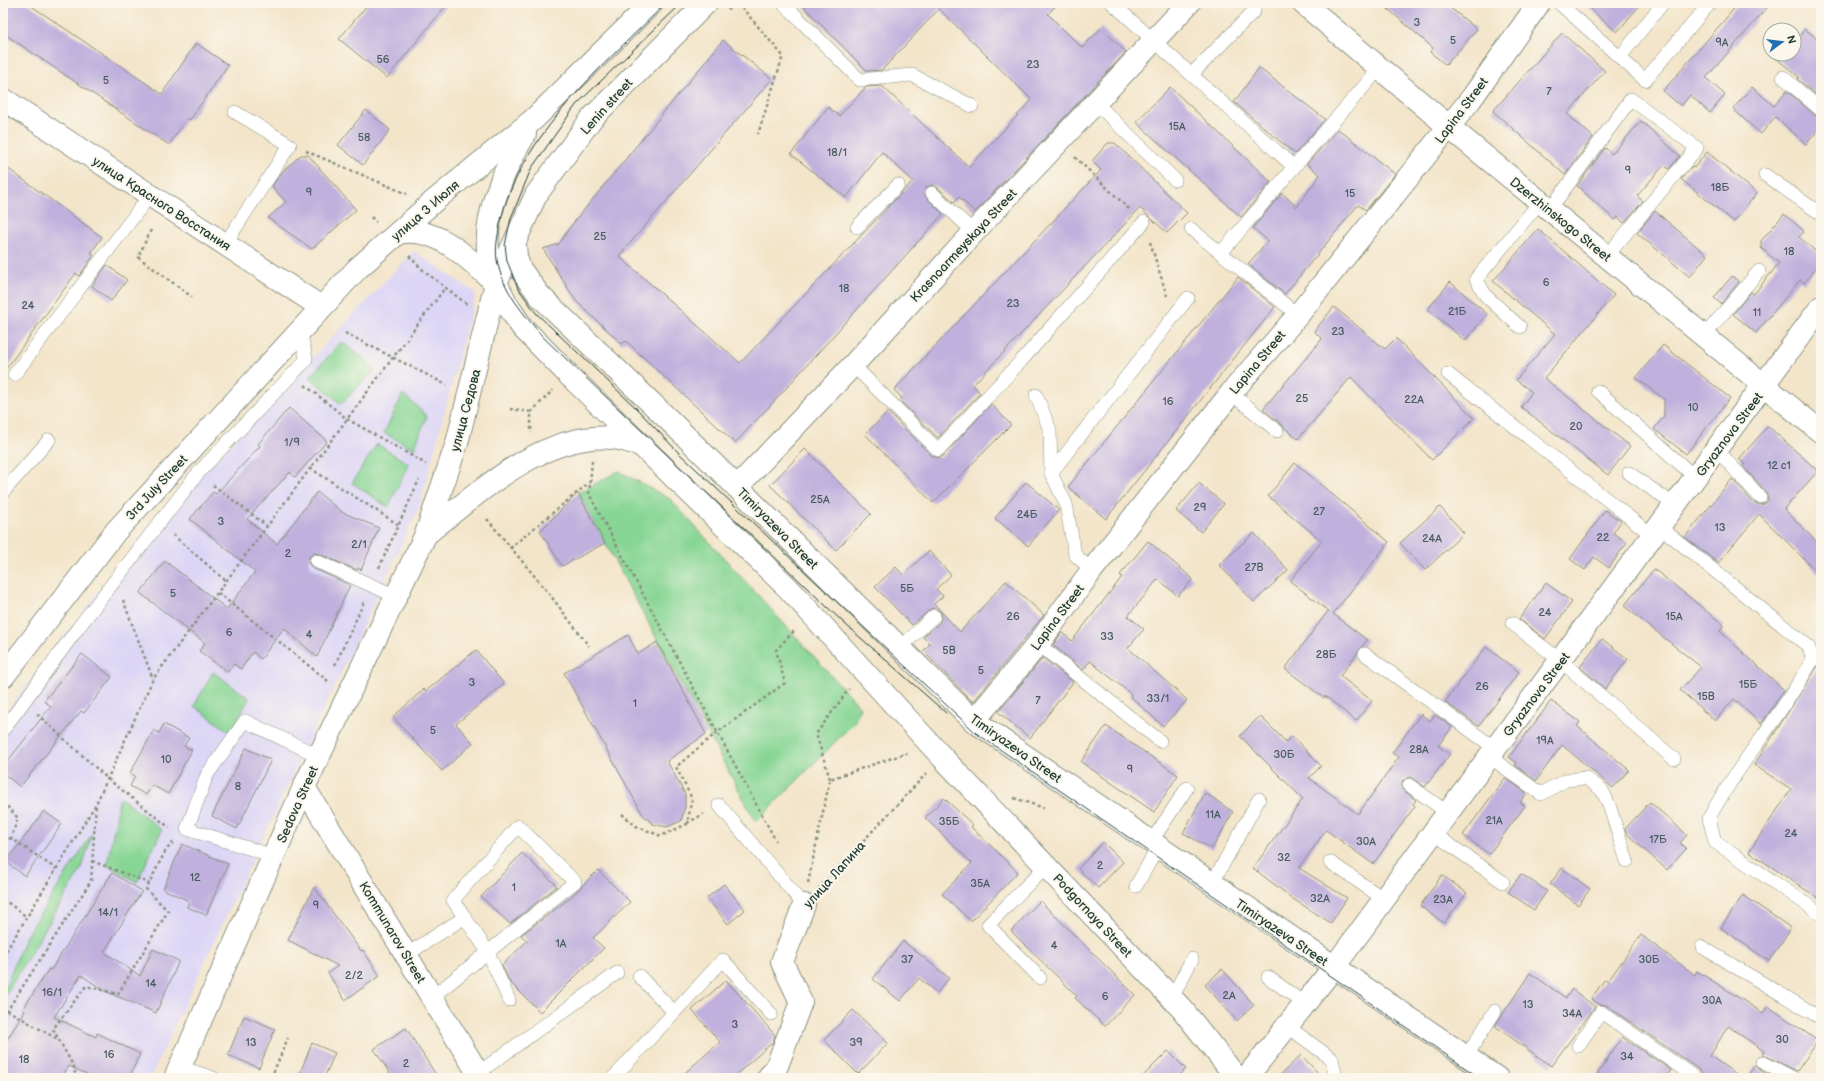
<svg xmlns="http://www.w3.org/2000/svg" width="1824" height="1081" viewBox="0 0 1824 1081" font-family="'Balsamiq Sans',sans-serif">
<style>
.built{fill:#dcd5f6}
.green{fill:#88d695;stroke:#548a64}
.building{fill:#c0b0dd}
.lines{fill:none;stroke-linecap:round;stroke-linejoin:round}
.service-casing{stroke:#89917f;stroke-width:14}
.minor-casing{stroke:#89917f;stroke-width:24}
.tertiary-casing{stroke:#89917f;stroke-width:24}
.secondary-casing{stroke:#89917f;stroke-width:24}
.path{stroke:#89917f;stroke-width:2.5;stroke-dasharray:3 3;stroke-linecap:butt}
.service{stroke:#fff;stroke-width:13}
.minor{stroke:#fff;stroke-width:22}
.tertiary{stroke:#fff;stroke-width:22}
.secondary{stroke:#fff;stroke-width:22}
.tram{stroke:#1f3d34;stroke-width:1}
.labels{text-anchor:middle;stroke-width:4;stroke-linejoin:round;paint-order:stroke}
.number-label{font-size:11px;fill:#475a5e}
.street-label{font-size:13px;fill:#1f3d34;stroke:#fbf7ec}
</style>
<rect width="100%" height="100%" fill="#fbf7ec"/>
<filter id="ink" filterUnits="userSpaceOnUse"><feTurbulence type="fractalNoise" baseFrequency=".025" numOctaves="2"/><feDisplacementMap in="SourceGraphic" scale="8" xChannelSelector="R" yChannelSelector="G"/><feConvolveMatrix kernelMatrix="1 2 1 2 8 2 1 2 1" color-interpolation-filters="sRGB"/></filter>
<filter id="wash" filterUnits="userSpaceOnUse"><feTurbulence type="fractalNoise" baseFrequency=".012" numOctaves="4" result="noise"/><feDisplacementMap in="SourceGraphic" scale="16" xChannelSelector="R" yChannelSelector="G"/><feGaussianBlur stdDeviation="0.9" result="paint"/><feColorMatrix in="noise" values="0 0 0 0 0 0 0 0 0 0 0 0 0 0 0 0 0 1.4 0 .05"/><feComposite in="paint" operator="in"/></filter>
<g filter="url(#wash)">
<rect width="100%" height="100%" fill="#f3e5ca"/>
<!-- built -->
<path class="built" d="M414,251L476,293L419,507L150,1078H3V716L134,546Z"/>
<!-- green -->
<g class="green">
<path d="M341,342L366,360L375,370L341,404L310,377Z"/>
<path d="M403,394L427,416L414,449L384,433Z"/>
<path d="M377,444L409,464L388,507L352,483Z"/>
<path d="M619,471L670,499L860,707L854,723L756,822L578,493Z"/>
<path d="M213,672L249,698L231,733L194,706Z"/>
<path d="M120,797L162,830L137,882L107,865Z"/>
<path d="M92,834L82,868L3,999V992L25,938Z"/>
</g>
<g id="blocks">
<!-- building -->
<g class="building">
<path d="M3,3H27L162,94L196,43L228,65L190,120L187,118L169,145L3,33Z"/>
<path d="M369,3H448L387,78L339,39Z"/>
<path d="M800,3H1058L1048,14L1082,48L1101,28L1126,52L975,212L959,197L954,202L937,187L933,185L926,187L925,196L943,214L779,396L735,443L626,341L622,344L576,301L543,249L559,244L570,227L723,40L772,79L619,256L740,363L913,181L882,152L846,198L791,154L828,107L839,116L866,87L882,86L969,167L1032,100L939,9L882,70L867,71Z"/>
<path d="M1381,3H1444L1477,29L1446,65L1430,52L1433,48Z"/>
<path d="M1583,3H1642L1617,32Z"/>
<path d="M1739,3H1771L1706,78L1725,95L1710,113L1690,95L1681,106L1663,91Z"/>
<path d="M1805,29L1821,42V99L1797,79L1799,77L1771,54H1794V43Z"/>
<path d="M1562,33L1605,71L1567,114L1593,137L1565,175L1493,111Z"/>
<path d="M1259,68L1325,119L1295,154L1234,102Z"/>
<path d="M1170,87L1271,182L1241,217L1136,122Z"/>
<path d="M1752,87L1774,106L1787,91L1816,116L1821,118V127L1806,144L1775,117L1761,134L1733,109Z"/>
<path d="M366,110L390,130L363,165L338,145Z"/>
<path d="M1641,121L1680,156L1669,169L1664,165L1637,196L1643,201L1624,223L1618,217L1615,220L1577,186L1605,148L1612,154Z"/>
<path d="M1338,129L1395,174L1366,210L1358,205L1285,294L1248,264L1268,241L1253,228L1282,193L1297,207L1320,175L1307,164Z"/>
<path d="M1108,143H1115L1187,213L1167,233L1140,208L973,385L980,393L938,438L900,401L902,398L894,390L1101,170L1092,161Z"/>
<path d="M1707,152L1757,193L1734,222L1681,179L1692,166L1694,168Z"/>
<path d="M301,155H308L356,210L312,249L268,218L286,202L272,186L283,171Z"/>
<path d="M3,165L102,237L91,253L94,255L79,276L76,273L3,373Z"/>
<path d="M1655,211L1707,255L1690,277L1637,233Z"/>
<path d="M1784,214L1804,231L1799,237L1821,256V262L1804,283L1800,280L1756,333L1733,314L1751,292L1754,294L1779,263L1761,248V241Z"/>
<path d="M1538,229L1614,295L1544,378L1630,446L1608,475L1521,407L1532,392L1516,380L1555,334L1493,281Z"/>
<path d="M107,265L127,280L111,301L92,286Z"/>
<path d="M1732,276L1739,282L1721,304L1714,298Z"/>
<path d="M1238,277L1275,307L1106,519L1068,487Z"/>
<path d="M1450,282L1487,314L1465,341L1428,309Z"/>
<path d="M1334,307L1385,349L1396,338L1474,418L1432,460L1351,377L1298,439L1263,409L1322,339L1314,331Z"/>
<path d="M1663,345L1730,398L1686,454L1654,429L1664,416V399L1636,378Z"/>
<path d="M991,404L1011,425L933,503L865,434L888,412L932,456L940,458L944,455Z"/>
<path d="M289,408L327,441L295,477L290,472L247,519L277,544L317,492L342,512L379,528L361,570L358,568L357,570L319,554L315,553L309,557L308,562L312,568L350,585L317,657L284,628L261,659L253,652L241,669L234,664L228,672L199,651L205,643L140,593L165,561L227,609L255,572L190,519L213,492L216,494L260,446L258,444Z"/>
<path d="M1768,426L1818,471L1784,509L1821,546V576L1759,514L1718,563L1685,537L1732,479L1754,503L1761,505L1766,503L1768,499L1766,492L1743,466L1745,464L1739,459Z"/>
<path d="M805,449L871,514L836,550L770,485Z"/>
<path d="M1295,463L1389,542L1333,614L1367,640L1340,676L1372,701L1356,721L1325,696L1324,698L1285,669L1328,611H1329L1290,581L1322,541L1268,496Z"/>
<path d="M1026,482L1059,510L1028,546L995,518Z"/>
<path d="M1199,483L1224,504L1201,532L1176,511Z"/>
<path d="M578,493L605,543L562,566L540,531Z"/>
<path d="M1440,507L1464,533L1425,570L1400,543Z"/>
<path d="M1605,510L1621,521L1613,533L1627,542L1609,568L1594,557L1585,570L1570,559Z"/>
<path d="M1254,533L1288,570L1254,602L1219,565Z"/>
<path d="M1148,541L1193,579L1178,596L1158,579L1128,616L1144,629L1128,648L1187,700L1163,726L1130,696L1131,694L1090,661L1083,670L1053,645L1062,632L1072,641L1122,577L1120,575Z"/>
<path d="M929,551L951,575L936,589L943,596L934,604L960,632L1006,581L1044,615L973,702L923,651L930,644L923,637L940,622L942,615L940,611L932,608L912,625L875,587L896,567L903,575Z"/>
<path d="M1654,569L1724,625L1720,631L1784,690L1761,724L1734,699L1715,721L1680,690L1701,667L1624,606Z"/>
<path d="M1546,583L1572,602L1545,639L1519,619Z"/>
<path d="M628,635L638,654L657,642L706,734L667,761L685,794V806L681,821L667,827L653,824L643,815L564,673Z"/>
<path d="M1602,639L1628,659L1605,689L1580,667Z"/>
<path d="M1486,647L1519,672L1479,726L1445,702Z"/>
<path d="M476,650L504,684L456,724L473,743L442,771L393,717L424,689L426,691Z"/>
<path d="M82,654L112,677L84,713L81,711L20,787L3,773V767L51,706L44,701Z"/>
<path d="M1043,658L1073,682L1030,738L998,712Z"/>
<path d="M1821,661V900L1749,852L1791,789L1754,765Z"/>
<path d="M1551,701L1580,722L1577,726L1629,770L1613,788L1562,745L1536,781L1515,765L1517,763L1509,757Z"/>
<path d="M1421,714L1430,721L1435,715L1452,727L1438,746L1450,754L1425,787L1410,777L1402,781V789L1416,800L1413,804L1415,806L1373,864L1326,830L1299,868L1347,898L1331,923L1293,899L1253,868L1303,799L1240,736L1260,716L1286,742L1292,736L1321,766L1309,778L1358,814L1399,757L1392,753Z"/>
<path d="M164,724L189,738L184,746L192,750L168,794L152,785L146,795L130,786L135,776L130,773L154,730L159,733Z"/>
<path d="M1106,726L1178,775L1154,812L1081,762Z"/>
<path d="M246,748L271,760L237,829L212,816Z"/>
<path d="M1505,778L1527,793L1520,802L1525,806L1489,854L1463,835Z"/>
<path d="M1205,793L1233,812L1212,849L1183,833Z"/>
<path d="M944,798L973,825L971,827L1018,872L971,921L942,894L972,863L925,818Z"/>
<path d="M1650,802L1687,835L1680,843L1686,849L1667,870L1627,834L1625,829Z"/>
<path d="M44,811L62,824L25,876L6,862Z"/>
<path d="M1103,842L1123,862L1098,888L1078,869Z"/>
<path d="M182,844L228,864L206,915L187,907L189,901L163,889Z"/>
<path d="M522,853L557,886L510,924L481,897Z"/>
<path d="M1562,868L1590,889L1578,905L1550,884Z"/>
<path d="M598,870L630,902L593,938L604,948L540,1012L509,981L502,965L527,941L521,935L570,898Z"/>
<path d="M112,873L142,891L104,952L140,976L153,949L179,961L156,1013L105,991L81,975L54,1017L96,1037L97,1033L140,1054L129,1078H95L69,1066L61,1078H3V1046L25,1011L23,1009L49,969L51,970Z"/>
<path d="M1521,874L1547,891L1534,910L1508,892Z"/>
<path d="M1442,875L1467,893L1444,923L1420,906Z"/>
<path d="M724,884L745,910L728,924L707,898Z"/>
<path d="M314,887L361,951L363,950L380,976L345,1000L328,973L338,966L288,940Z"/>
<path d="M1743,895L1791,928L1769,961L1721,928Z"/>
<path d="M1040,901L1135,995L1105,1026L1075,998L1077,996L1011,931Z"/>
<path d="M1641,935L1695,975L1697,971L1763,1013L1768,1006L1818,1041L1797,1071L1762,1054L1764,1051L1728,1026L1710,1056L1742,1078H1704L1701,1071L1606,1005L1599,1004L1591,999L1605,979L1608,981Z"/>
<path d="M903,941L949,978L937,993L919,978L900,1001L873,979Z"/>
<path d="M1222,969L1254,1005L1237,1021L1205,985Z"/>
<path d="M1530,973L1566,998L1572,989L1595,1007L1551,1066L1495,1026Z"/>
<path d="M726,980L775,1035L773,1042L732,1078H679L720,1042L692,1010Z"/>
<path d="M853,1010L888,1043L858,1074L824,1040Z"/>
<path d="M244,1016L275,1029L259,1068L228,1055Z"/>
<path d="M406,1028L438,1078H393L374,1049Z"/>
<path d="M1622,1037L1671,1070L1666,1078H1595Z"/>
<path d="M312,1043L335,1053L324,1078H298Z"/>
<path d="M1168,1051L1186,1069L1177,1078H1141Z"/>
<path d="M1301,1055L1323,1078H1277Z"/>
<path d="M1755,1065L1758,1069L1776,1078H1746Z"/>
</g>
</g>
</g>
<g filter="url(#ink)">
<use href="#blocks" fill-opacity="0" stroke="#89917f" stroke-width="1"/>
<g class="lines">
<defs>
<g id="service">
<path d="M783,3L860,80L912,75L972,106"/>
<path d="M1112,3L1294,167L1380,68"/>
<path d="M1559,3L1645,80L1710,3"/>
<path d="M1620,57L1663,3"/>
<path d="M1192,74L1254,11"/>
<path d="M1783,77L1821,110"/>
<path d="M1096,103L1175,180"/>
<path d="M1765,175L1821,214"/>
<path d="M932,193L974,232"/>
<path d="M1550,209L1631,99L1697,148L1607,256"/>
<path d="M857,227L898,185"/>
<path d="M1191,229L1298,315"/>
<path d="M225,244L290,145L235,112"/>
<path d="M1221,253L1294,167"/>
<path d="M1520,327L1486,296L1476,279L1540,202"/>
<path d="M1704,336L1759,271"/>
<path d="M853,365L938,450L1021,361L1144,222"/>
<path d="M1448,374L1653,536"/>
<path d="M14,375L150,195"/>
<path d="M1598,391L1696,478"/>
<path d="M1231,393L1277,431"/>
<path d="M1036,395L1050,430L1051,473L1066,504L1075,555L1092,570"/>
<path d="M1717,450L1760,497"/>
<path d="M1051,473L1188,298"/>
<path d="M1629,473L1676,506"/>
<path d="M3,492L49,440"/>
<path d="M1660,527L1808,646L1813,659C1782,715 1739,762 1709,818L1715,842L1821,914"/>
<path d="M316,561L396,596"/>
<path d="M1512,623L1561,661L1674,759"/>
<path d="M1038,644L1160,741"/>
<path d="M900,648L934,616"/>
<path d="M1365,654L1496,749"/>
<path d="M3,730L78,628L198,473L305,361L306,358L300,330"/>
<path d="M1490,757L1541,794L1566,780L1586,778L1602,790L1609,805L1627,861"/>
<path d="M1409,785L1448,813"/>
<path d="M719,805L804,905"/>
<path d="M1433,833L1503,882"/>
<path d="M1151,842L1187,788"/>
<path d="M274,856L187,829L207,775L245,721L319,756"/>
<path d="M1330,862L1384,899"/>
<path d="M1212,884L1259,799"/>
<path d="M1136,886L1158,847"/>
<path d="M1702,947L1821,1018"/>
<path d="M406,955L465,917"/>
<path d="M639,976L674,1012"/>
<path d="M1268,977L1305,1004"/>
<path d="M1040,978L988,925L1046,866"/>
<path d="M432,997C480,959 527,920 575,882L518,826L453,900L488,952L509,1000"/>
<path d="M1172,998L1192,959"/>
<path d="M1287,1026L1332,1059L1336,1078"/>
<path d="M1578,1046L1601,1012L1696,1078"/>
<path d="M1466,1057L1495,1011"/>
<path d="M1762,1062L1793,1078"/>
<path d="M180,1067L213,1078"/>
<path d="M478,1073L617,973"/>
<path d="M613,1078L723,960L771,1014"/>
</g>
<g id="minor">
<path d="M3,99L321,307"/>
<path d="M737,487L853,365L974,232L1189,3"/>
<path d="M974,721L1038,644L1092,570L1231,393L1298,315L1471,99L1539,3"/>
<path d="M304,787L481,1078"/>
<path d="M768,1078L777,1066L801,1002L782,962L804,905"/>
<path d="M1246,1078L1334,967L1821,307"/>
</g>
<g id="tertiary">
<path d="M515,244L516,257L520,269L540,296L669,420L974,721L1497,1078"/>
<path d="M496,283L508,306L522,327L569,375L789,589L942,757L1182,1009L1237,1078"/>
<path d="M426,534C477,494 544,431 613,438C623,439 633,443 643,446"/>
</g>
<g id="secondary">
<path d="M1303,3L1449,127L1821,432"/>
<path d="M398,233C437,224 469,260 496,283"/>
<path d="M496,283C494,275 491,267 489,259C482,217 504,169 525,134"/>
<path d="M3,677L116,531L357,269L434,201L534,119L652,3"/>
<path d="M175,1078L304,787L426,534L457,443L496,283L536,195L592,118L706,3"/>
</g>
</defs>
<!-- service casing -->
<use href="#service" class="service-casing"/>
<!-- minor casing -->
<use href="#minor" class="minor-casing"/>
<!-- tertiary casing -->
<use href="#tertiary" class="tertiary-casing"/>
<!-- secondary casing -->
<use href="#secondary" class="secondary-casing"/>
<!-- path -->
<g class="path">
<path d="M738,3L783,56L758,134"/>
<path d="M728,10L735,3"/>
<path d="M306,151L407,194"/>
<path d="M1075,157L1130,210"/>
<path d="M371,217L376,222"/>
<path d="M151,230L138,257L192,297"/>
<path d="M1150,242L1167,296"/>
<path d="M409,256L424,271L468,305"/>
<path d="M345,333L447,385"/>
<path d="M305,385L347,419L426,464"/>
<path d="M510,409L531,412V433"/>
<path d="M531,412L553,390"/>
<path d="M592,461L589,494L776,841"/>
<path d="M310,468L399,525"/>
<path d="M213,485L267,526"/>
<path d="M487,519L547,591L589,646"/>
<path d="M173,535L226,581"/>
<path d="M510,548L590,482"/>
<path d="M379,568L419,480"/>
<path d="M218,593L328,681"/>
<path d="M123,600L153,679"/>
<path d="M335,665L364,602"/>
<path d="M37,714L108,779L170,828"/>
<path d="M830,779L816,734L849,689"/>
<path d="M1014,798L1044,808"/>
<path d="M3,802L18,818L11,838L56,869"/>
<path d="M622,814L636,826L661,836L687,824L692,799L676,767L710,738L785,683L776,650L796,629"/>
<path d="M687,823L704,814"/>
<path d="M3,841L11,838"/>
<path d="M92,861L149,883"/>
<path d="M808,883L830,779L907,753"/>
<path d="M818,889L927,773"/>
<path d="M3,899L27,917"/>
<path d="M3,956L96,804L153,679L445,288"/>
<path d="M7,1010L59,1040"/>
<path d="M3,1017L91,881L96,805"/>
<path d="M70,1078L76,1071L53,1029L86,986L118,994L168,911L146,889L166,850L174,842"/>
<path d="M271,1078L288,1038"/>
</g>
<!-- service -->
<use href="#service" class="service"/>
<!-- minor -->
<use href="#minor" class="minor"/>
<!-- tertiary -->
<use href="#tertiary" class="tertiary"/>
<!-- secondary -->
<use href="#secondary" class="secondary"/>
<!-- tram -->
<g class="tram">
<path d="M666,3C605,64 519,136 500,224C498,235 495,248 497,260C503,291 523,313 543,337L845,624L946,713"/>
<path d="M682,3L576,105L531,169L511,218L505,245L507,261L518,288L536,313L635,407L680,454L976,733L1480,1078"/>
</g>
</g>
</g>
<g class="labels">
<!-- number labels -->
<g class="number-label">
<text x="1417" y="26">3</text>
<text x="1453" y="44">5</text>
<text x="1722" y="46">9А</text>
<text x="383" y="63">56</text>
<text x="1033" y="68">23</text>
<text x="106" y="84">5</text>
<text x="1549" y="95">7</text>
<text x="1177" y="130">15А</text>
<text x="364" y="141">58</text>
<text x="837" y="156">18/1</text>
<text x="1628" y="174">9</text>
<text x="1720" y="191">18Б</text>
<text x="309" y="196">9</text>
<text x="1350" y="197">15</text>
<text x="600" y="240">25</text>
<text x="1789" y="255">18</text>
<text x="1546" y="286">6</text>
<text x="844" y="292">18</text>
<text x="1013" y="307">23</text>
<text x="28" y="309">24</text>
<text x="1457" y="315">21Б</text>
<text x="1757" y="316">11</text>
<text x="1338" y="335">23</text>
<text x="1302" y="402">25</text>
<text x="1414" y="403">22А</text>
<text x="1168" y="405">16</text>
<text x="1693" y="411">10</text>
<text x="1576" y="430">20</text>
<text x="292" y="446">1/9</text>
<text x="1779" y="469">12 с1</text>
<text x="820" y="503">25А</text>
<text x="1200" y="511">29</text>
<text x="1319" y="515">27</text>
<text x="1027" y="518">24Б</text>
<text x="221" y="525">3</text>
<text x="1720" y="531">13</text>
<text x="1603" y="541">22</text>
<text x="1432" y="542">24А</text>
<text x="359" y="548">2/1</text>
<text x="288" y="557">2</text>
<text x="1254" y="571">27В</text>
<text x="907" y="592">5Б</text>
<text x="173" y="597">5</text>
<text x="1545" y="616">24</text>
<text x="1013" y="620">26</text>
<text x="1674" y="620">15А</text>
<text x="229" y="636">6</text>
<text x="309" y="638">4</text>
<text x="1107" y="640">33</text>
<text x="949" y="654">5В</text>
<text x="1326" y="658">28Б</text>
<text x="981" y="674">5</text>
<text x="472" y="686">3</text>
<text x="1748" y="688">15Б</text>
<text x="1482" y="690">26</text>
<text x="1706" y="700">15В</text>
<text x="1158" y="702">33/1</text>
<text x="1038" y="704">7</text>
<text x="635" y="707">1</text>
<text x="433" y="734">5</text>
<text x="1545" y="744">19А</text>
<text x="1419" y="753">28А</text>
<text x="1284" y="758">30Б</text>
<text x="166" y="763">10</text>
<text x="1130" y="773">9</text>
<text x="238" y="790">8</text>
<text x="1213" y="818">11А</text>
<text x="1494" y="824">21А</text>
<text x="949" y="825">35Б</text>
<text x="1791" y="837">24</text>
<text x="1658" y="843">17Б</text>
<text x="1366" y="845">30А</text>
<text x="1284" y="861">32</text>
<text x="1100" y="869">2</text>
<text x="195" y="881">12</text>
<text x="980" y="887">35А</text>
<text x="514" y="891">1</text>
<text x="1320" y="902">32А</text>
<text x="1443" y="903">23А</text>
<text x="316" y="909">9</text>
<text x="108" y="916">14/1</text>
<text x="561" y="947">1А</text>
<text x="1054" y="949">4</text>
<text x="907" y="963">37</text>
<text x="1649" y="963">30Б</text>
<text x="354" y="979">2/2</text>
<text x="151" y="987">14</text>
<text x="52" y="996">16/1</text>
<text x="1229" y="999">2А</text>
<text x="1105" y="1000">6</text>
<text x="1712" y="1004">30А</text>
<text x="1528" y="1008">13</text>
<text x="1572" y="1017">34А</text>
<text x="735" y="1028">3</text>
<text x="1782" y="1043">30</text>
<text x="251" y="1046">13</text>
<text x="856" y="1046">39</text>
<text x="109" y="1058">16</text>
<text x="1627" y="1060">34</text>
<text x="24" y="1063">18</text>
<text x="406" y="1067">2</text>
</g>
<!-- street labels -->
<g class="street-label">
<text transform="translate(606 106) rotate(-48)" y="5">Lenin street</text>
<text transform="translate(1461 110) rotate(-53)" y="5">Lapina Street</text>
<text transform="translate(162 203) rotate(33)" y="5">улица Красного Восстания</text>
<text transform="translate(425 210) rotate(-41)" y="5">улица 3 Июля</text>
<text transform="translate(1561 219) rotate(39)" y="5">Dzerzhinskogo Street</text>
<text transform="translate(963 245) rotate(-47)" y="5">Krasnoarmeyskaya Street</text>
<text transform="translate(1257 362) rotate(-50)" y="5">Lapina Street</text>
<text transform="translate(465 410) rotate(-75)" y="5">улица Седова</text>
<text transform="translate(1729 434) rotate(-53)" y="5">Gryaznova Street</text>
<text transform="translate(156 487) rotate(-47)" y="5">3rd July Street</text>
<text transform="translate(778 528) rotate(45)" y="5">Timiryazeva Street</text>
<text transform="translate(1057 617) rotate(-53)" y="5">Lapina Street</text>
<text transform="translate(1536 694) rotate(-53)" y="5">Gryaznova Street</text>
<text transform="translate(1016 748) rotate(35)" y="5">Timiryazeva Street</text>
<text transform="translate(297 804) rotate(-66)" y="5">Sedova Street</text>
<text transform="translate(834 874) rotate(-48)" y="5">улица Лапина</text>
<text transform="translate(1093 915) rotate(47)" y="5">Podgornaya Street</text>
<text transform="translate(393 932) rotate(59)" y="5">Kommunarov Street</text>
<text transform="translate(1282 932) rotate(34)" y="5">Timiryazeva Street</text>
</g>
</g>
<!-- margin -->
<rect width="1824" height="1081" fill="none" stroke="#fbf7ec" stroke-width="16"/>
<!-- north arrow -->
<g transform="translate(1782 42) rotate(75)"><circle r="19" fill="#fbf7ec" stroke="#a3ada2"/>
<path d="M0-3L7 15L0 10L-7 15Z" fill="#1f6fb2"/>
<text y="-6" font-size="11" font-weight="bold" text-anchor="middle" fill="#1f3d34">N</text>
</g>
</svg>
